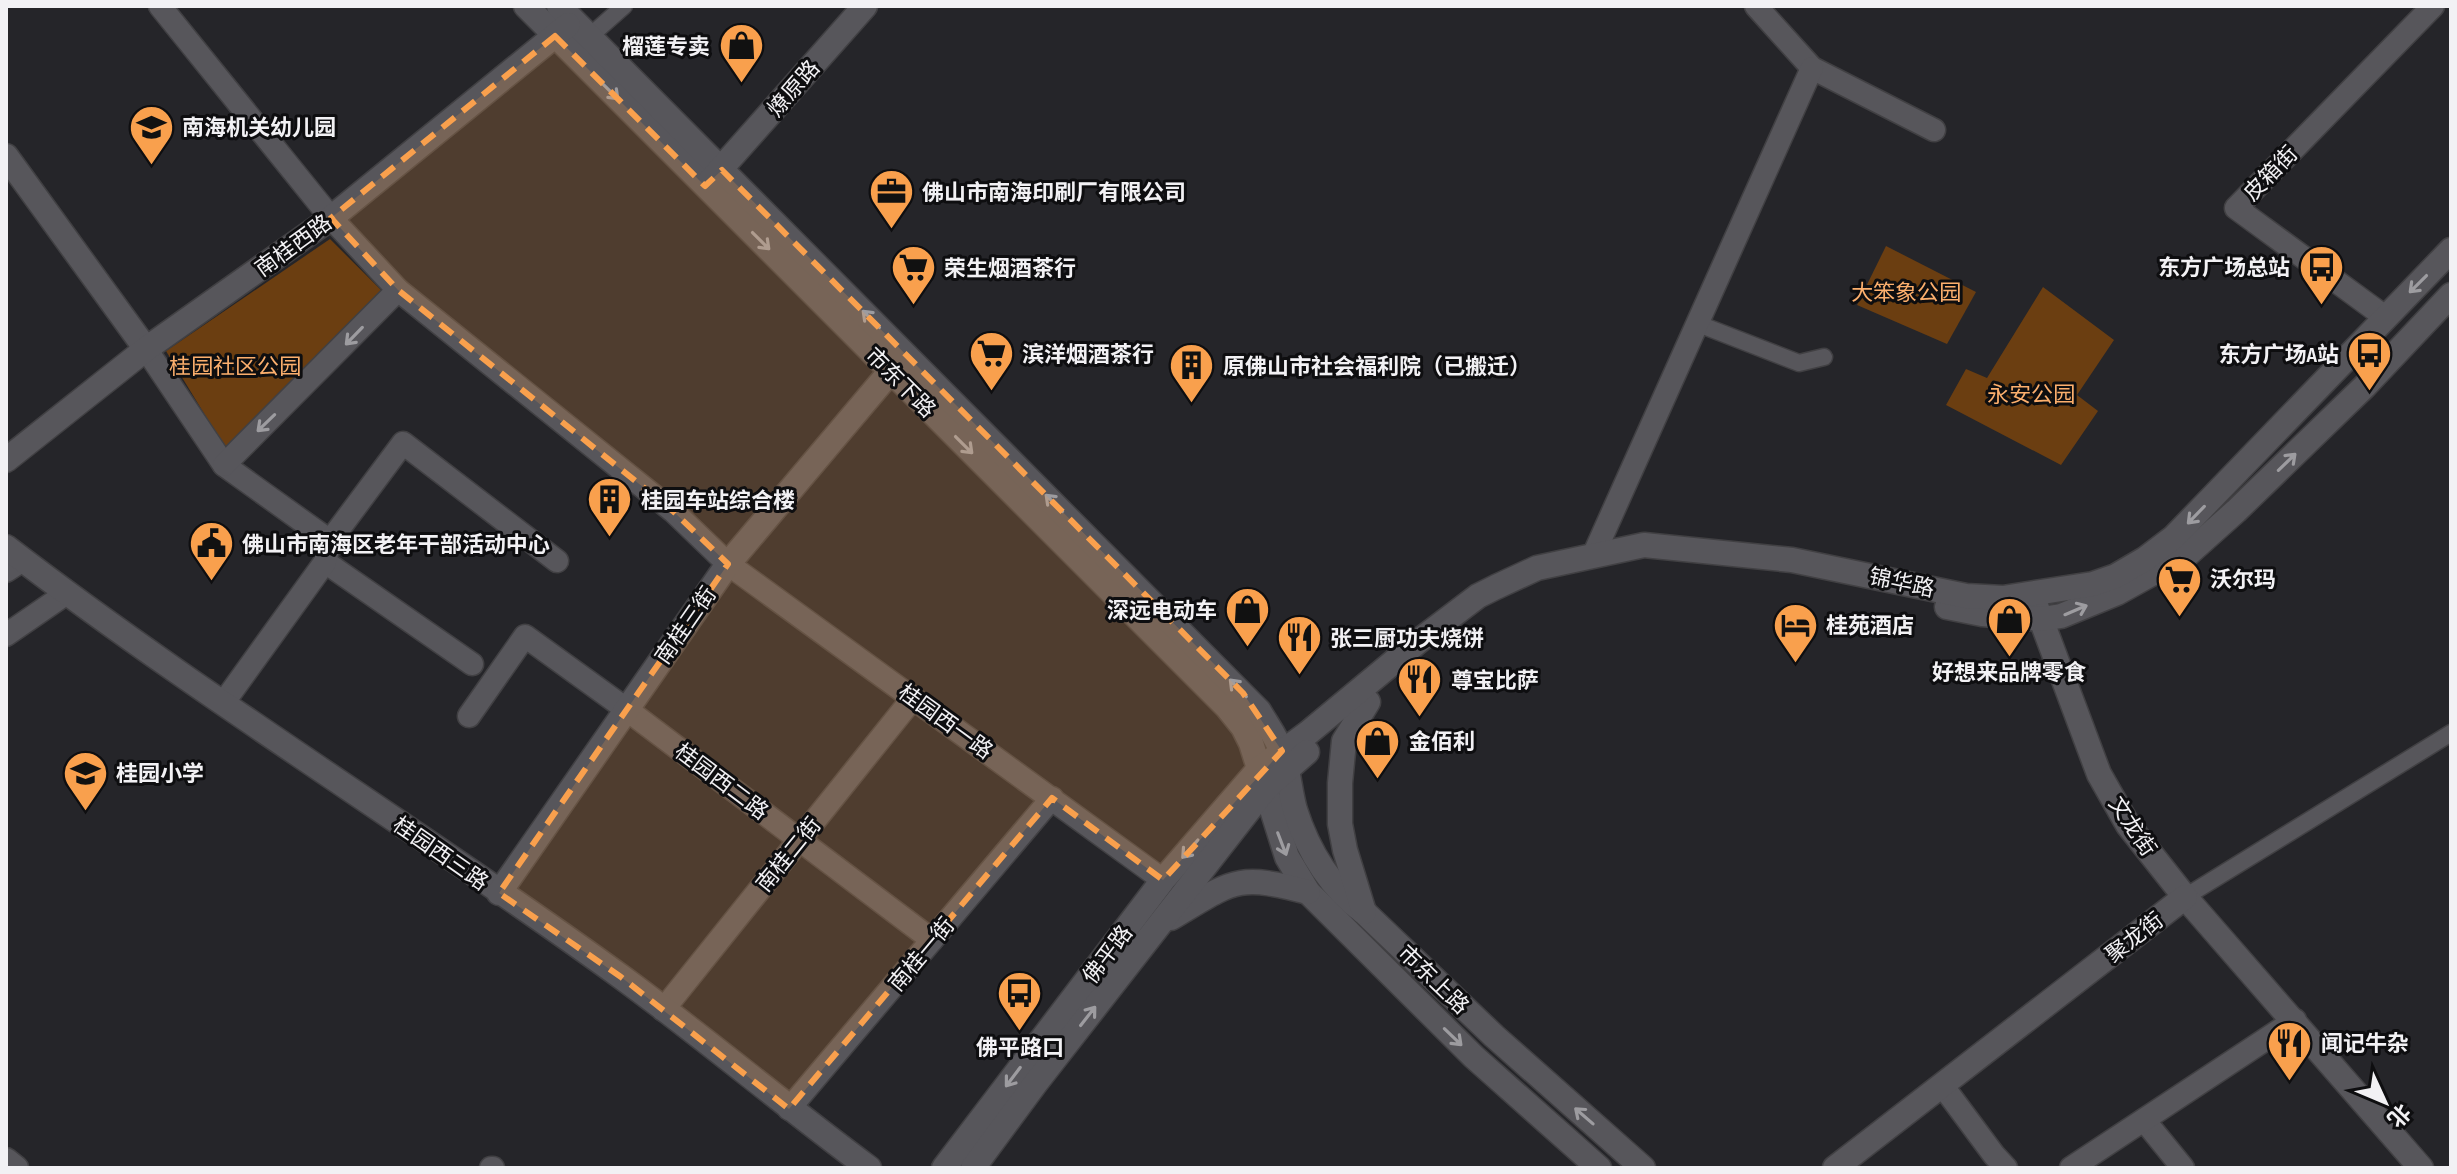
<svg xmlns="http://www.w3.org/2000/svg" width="2457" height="1174" viewBox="0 0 2457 1174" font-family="'Sofia Sans Condensed','Noto Sans SC',sans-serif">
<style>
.green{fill:#6b3e11}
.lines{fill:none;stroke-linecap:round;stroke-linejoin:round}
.pedestrian-casing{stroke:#414043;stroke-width:19}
.minor-casing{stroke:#414043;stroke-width:25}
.tertiary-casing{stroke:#414043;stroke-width:27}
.secondary-casing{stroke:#414043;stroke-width:27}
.pedestrian{stroke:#57565b;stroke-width:16}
.minor{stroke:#57565b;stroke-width:22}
.tertiary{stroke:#57565b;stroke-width:24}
.secondary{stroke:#57565b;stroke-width:24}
.oneway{stroke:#9d9ca0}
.marked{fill:#f9a04d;fill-opacity:0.2;stroke:#f9a04d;stroke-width:6;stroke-dasharray:16 10;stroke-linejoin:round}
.labels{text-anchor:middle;stroke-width:6;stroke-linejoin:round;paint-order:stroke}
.poi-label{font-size:22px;font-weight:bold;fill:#f2f1f4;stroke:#0e0e10;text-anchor:start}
.street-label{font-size:22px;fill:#f2f1f4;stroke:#0e0e10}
.park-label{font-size:22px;fill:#fcaf6d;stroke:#0e0e10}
</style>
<rect width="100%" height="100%" fill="#252529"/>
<!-- green -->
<g class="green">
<path d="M330,239L381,290L225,448L166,351Z"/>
<path d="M1886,246L1976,292L1947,344L1857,305Z"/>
<path d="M2043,287L2114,340L2077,395L2098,411L2061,465L1946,405L1966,369L1987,378Z"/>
</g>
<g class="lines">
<defs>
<g id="pedestrian">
<path d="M589,37L624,6"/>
<path d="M1696,323L1799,363L1824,357"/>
<path d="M2185,897L2451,733"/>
</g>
<g id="minor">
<path d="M160,6L331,218L398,290L674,512L728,564L1163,880"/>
<path d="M1756,6L1812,68L1934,130"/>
<path d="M2385,317L2236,208L2433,6"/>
<path d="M146,349L224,465L330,541"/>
<path d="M224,465L398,290"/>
<path d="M1593,556L1812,68"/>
<path d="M325,562L472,664"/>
<path d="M6,571L23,560"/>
<path d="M6,635L67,593"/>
<path d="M224,702L325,562L330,541L403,443L557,561"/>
<path d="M469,716L525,636L626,709L932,940"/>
<path d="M663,1010L913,698"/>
<path d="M1942,1085L1994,1155L2006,1168"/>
<path d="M789,1109L1052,798"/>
<path d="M2144,1120L2183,1168"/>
<path d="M491,1168H493"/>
<path d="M2071,1168L2295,1020"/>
</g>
<g id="tertiary">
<path d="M6,156L146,349"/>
<path d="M6,547C204,699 418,829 620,976C705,1038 785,1106 869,1168"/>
<path d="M2032,595L2099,774L2128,825L2185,897L2421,1168"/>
<path d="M499,893L728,564L890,372"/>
<path d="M1835,1168L2185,897"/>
</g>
<g id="secondary">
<path d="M526,6L1227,707L1243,727L1251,743L1287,857L1308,892L1474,1057L1599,1168"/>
<path d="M559,6L1259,711C1267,725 1278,739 1283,755C1289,773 1290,792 1295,810C1308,851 1329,886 1364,912L1494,1036L1643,1168"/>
<path d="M710,181L865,6"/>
<path d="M6,460L146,349L331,218L568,25"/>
<path d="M1947,607L1982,614L2042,619L2061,616L2117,593L2189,553L2236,511L2365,386L2451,295"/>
<path d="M1364,912L1345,850L1340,824V783L1344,741L1368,702"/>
<path d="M1171,918C1233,881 1236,873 1308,892"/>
<path d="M6,1160L16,1168"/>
<path d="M944,1168L1163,880L1259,769L1308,733L1420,640L1478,596L1496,587L1537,568L1644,545L1792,560L1966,596L2003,598L2093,584L2116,576L2145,559L2174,537L2451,250"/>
<path d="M973,1168L1035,1084L1266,788L1307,752"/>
</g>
</defs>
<!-- pedestrian casing -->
<use href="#pedestrian" class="pedestrian-casing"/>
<!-- minor casing -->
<use href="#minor" class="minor-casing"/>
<!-- tertiary casing -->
<use href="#tertiary" class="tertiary-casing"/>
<!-- secondary casing -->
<use href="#secondary" class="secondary-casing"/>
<!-- pedestrian -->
<use href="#pedestrian" class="pedestrian"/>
<!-- minor -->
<use href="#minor" class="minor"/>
<!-- tertiary -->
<use href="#tertiary" class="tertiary"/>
<!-- secondary -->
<use href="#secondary" class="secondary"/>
</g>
<!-- one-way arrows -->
<defs><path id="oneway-shaft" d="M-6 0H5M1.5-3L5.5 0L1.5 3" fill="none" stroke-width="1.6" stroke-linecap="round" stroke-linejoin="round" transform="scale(2)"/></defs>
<g class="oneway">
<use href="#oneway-shaft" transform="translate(610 91) rotate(45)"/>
<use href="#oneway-shaft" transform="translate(761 241) rotate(45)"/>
<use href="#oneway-shaft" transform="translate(2418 284) rotate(135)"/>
<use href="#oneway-shaft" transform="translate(871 319) rotate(-135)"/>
<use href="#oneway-shaft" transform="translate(354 336) rotate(134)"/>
<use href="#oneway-shaft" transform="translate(266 423) rotate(136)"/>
<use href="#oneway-shaft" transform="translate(964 445) rotate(45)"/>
<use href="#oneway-shaft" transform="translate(2287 462) rotate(-44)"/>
<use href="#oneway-shaft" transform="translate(1054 503) rotate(-135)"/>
<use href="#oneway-shaft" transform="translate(2196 515) rotate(134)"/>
<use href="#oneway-shaft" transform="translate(2076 610) rotate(-23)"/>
<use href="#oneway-shaft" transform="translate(1238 688) rotate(-134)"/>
<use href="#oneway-shaft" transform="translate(1282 844) rotate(69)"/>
<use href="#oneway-shaft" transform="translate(1190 849) rotate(131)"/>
<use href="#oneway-shaft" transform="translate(1088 1016) rotate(-52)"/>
<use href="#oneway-shaft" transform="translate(1453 1037) rotate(44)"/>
<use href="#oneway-shaft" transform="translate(1013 1077) rotate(127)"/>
<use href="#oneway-shaft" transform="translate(1584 1116) rotate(-139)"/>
</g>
<!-- marked area -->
<path class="marked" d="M555,36L705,186L722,170L1243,693L1282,751L1163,880L1052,798L789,1109L621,977L499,893L728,564L674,512L398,290L331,218Z"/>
<!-- icons -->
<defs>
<symbol id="shop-pin" viewBox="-11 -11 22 30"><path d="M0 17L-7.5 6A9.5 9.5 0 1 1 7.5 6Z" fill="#f9a04d" stroke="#0e0e10"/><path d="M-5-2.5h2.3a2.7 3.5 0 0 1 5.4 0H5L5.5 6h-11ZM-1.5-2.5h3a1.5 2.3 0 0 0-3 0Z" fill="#111"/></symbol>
<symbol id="school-pin" viewBox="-11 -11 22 30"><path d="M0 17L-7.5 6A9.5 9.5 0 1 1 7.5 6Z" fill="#f9a04d" stroke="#0e0e10"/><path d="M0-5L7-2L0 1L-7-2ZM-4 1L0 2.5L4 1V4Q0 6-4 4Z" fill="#111"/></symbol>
<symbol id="office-pin" viewBox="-11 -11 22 30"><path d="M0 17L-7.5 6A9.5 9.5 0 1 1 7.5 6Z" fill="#f9a04d" stroke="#0e0e10"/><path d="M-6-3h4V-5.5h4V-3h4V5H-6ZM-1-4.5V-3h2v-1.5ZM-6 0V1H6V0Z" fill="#111"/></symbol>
<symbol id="bus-pin" viewBox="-11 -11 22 30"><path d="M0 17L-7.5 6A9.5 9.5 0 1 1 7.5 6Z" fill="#f9a04d" stroke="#0e0e10"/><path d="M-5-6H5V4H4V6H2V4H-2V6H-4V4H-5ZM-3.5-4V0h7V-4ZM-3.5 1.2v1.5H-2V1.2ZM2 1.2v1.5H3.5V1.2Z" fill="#111"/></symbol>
<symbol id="supermarket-pin" viewBox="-11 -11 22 30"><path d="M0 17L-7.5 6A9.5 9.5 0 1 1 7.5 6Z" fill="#f9a04d" stroke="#0e0e10"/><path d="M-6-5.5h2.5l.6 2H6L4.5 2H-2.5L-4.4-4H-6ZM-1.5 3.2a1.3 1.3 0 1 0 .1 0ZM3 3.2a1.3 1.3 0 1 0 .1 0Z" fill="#111"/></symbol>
<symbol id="building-pin" viewBox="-11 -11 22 30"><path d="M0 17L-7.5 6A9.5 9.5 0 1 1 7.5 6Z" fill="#f9a04d" stroke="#0e0e10"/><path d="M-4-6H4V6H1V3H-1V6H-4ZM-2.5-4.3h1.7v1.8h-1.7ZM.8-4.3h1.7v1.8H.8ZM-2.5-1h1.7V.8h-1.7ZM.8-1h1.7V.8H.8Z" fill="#111"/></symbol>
<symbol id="civic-pin" viewBox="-11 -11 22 30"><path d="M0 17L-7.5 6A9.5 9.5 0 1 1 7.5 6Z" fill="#f9a04d" stroke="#0e0e10"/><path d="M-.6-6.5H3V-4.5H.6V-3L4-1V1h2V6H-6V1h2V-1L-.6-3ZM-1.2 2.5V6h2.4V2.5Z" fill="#111"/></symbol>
<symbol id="hotel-pin" viewBox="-11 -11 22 30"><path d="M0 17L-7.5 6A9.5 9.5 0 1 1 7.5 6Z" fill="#f9a04d" stroke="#0e0e10"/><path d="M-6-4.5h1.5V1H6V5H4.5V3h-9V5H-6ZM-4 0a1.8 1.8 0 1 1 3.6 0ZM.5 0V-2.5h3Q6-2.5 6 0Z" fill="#111"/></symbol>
<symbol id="restaurant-pin" viewBox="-11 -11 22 30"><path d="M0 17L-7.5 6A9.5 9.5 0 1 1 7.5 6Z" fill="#f9a04d" stroke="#0e0e10"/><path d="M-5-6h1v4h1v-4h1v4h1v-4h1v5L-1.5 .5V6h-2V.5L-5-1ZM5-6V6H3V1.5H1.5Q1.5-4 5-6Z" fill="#111"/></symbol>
</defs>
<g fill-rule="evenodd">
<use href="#shop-pin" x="716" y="20" width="51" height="69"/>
<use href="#school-pin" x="126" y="102" width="51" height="69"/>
<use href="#office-pin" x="866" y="166" width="51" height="69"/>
<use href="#bus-pin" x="2296" y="242" width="51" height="69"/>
<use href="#supermarket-pin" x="888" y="242" width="51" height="69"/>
<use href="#supermarket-pin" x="966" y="328" width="51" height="69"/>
<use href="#bus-pin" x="2344" y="328" width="51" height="69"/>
<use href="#building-pin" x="1166" y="340" width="51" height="69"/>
<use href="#building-pin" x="584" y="474" width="51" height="69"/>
<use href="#civic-pin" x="186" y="518" width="51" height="69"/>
<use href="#supermarket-pin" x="2154" y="554" width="51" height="69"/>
<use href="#shop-pin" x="1222" y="584" width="51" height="69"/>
<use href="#shop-pin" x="1984" y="594" width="51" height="69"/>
<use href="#hotel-pin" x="1770" y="600" width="51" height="69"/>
<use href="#restaurant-pin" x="1274" y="612" width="51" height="69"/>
<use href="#restaurant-pin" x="1394" y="654" width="51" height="69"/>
<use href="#shop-pin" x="1352" y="716" width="51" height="69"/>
<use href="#school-pin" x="60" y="748" width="51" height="69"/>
<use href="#bus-pin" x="994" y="968" width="51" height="69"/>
<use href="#restaurant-pin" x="2264" y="1018" width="51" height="69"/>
</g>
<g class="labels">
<!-- poi labels -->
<g class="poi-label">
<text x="710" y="54" text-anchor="end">榴莲专卖</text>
<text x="182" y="135">南海机关幼儿园</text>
<text x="922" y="200">佛山市南海印刷厂有限公司</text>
<text x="2290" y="275" text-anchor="end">东方广场总站</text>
<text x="944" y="276">荣生烟酒茶行</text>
<text x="1022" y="362">滨洋烟酒茶行</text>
<text x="2339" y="362" text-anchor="end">东方广场A站</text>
<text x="1223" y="374">原佛山市社会福利院（已搬迁）</text>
<text x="641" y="508">桂园车站综合楼</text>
<text x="242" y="552">佛山市南海区老年干部活动中心</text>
<text x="2210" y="587">沃尔玛</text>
<text x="1217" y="618" text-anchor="end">深远电动车</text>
<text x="1826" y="633">桂苑酒店</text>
<text x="1330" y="646">张三厨功夫烧饼</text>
<text x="2009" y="680" text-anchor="middle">好想来品牌零食</text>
<text x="1451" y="688">尊宝比萨</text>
<text x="1409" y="749">金佰利</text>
<text x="116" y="781">桂园小学</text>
<text x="2321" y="1051">闻记牛杂</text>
<text x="1020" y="1055" text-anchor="middle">佛平路口</text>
</g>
<!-- street labels -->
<g class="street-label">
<text transform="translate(793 88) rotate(-49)" y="8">燎原路</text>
<text transform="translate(2270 173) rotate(-46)" y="8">皮箱街</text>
<text transform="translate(293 245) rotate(-36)" y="8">南桂西路</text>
<text transform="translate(901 382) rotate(45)" y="8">市东下路</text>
<text transform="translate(1902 582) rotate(12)" y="8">锦华路</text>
<text transform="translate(685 625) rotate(-55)" y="8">南桂三街</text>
<text transform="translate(946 721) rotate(36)" y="8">桂园西一路</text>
<text transform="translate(722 781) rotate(37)" y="8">桂园西二路</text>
<text transform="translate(2133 826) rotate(56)" y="8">文龙街</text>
<text transform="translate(441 853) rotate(35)" y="8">桂园西三路</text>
<text transform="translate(788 854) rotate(-51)" y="8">南桂二街</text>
<text transform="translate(2134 937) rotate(-38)" y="8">聚龙街</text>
<text transform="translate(921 954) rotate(-50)" y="8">南桂一街</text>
<text transform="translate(1107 954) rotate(-53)" y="8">佛平路</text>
<text transform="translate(1434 979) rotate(44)" y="8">市东上路</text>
</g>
<!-- park labels -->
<g class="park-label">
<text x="1906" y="300">大笨象公园</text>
<text x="235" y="374">桂园社区公园</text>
<text x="2031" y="402">永安公园</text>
</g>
</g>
<!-- border -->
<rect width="2457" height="1174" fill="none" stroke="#f2f1f4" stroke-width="16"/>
<!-- north arrow -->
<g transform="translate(2385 1102) rotate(134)" stroke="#0e0e10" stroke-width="6" paint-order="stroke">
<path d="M0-6L14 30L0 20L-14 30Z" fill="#f2f1f4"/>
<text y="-12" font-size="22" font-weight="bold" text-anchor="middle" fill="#f2f1f4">北</text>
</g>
</svg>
